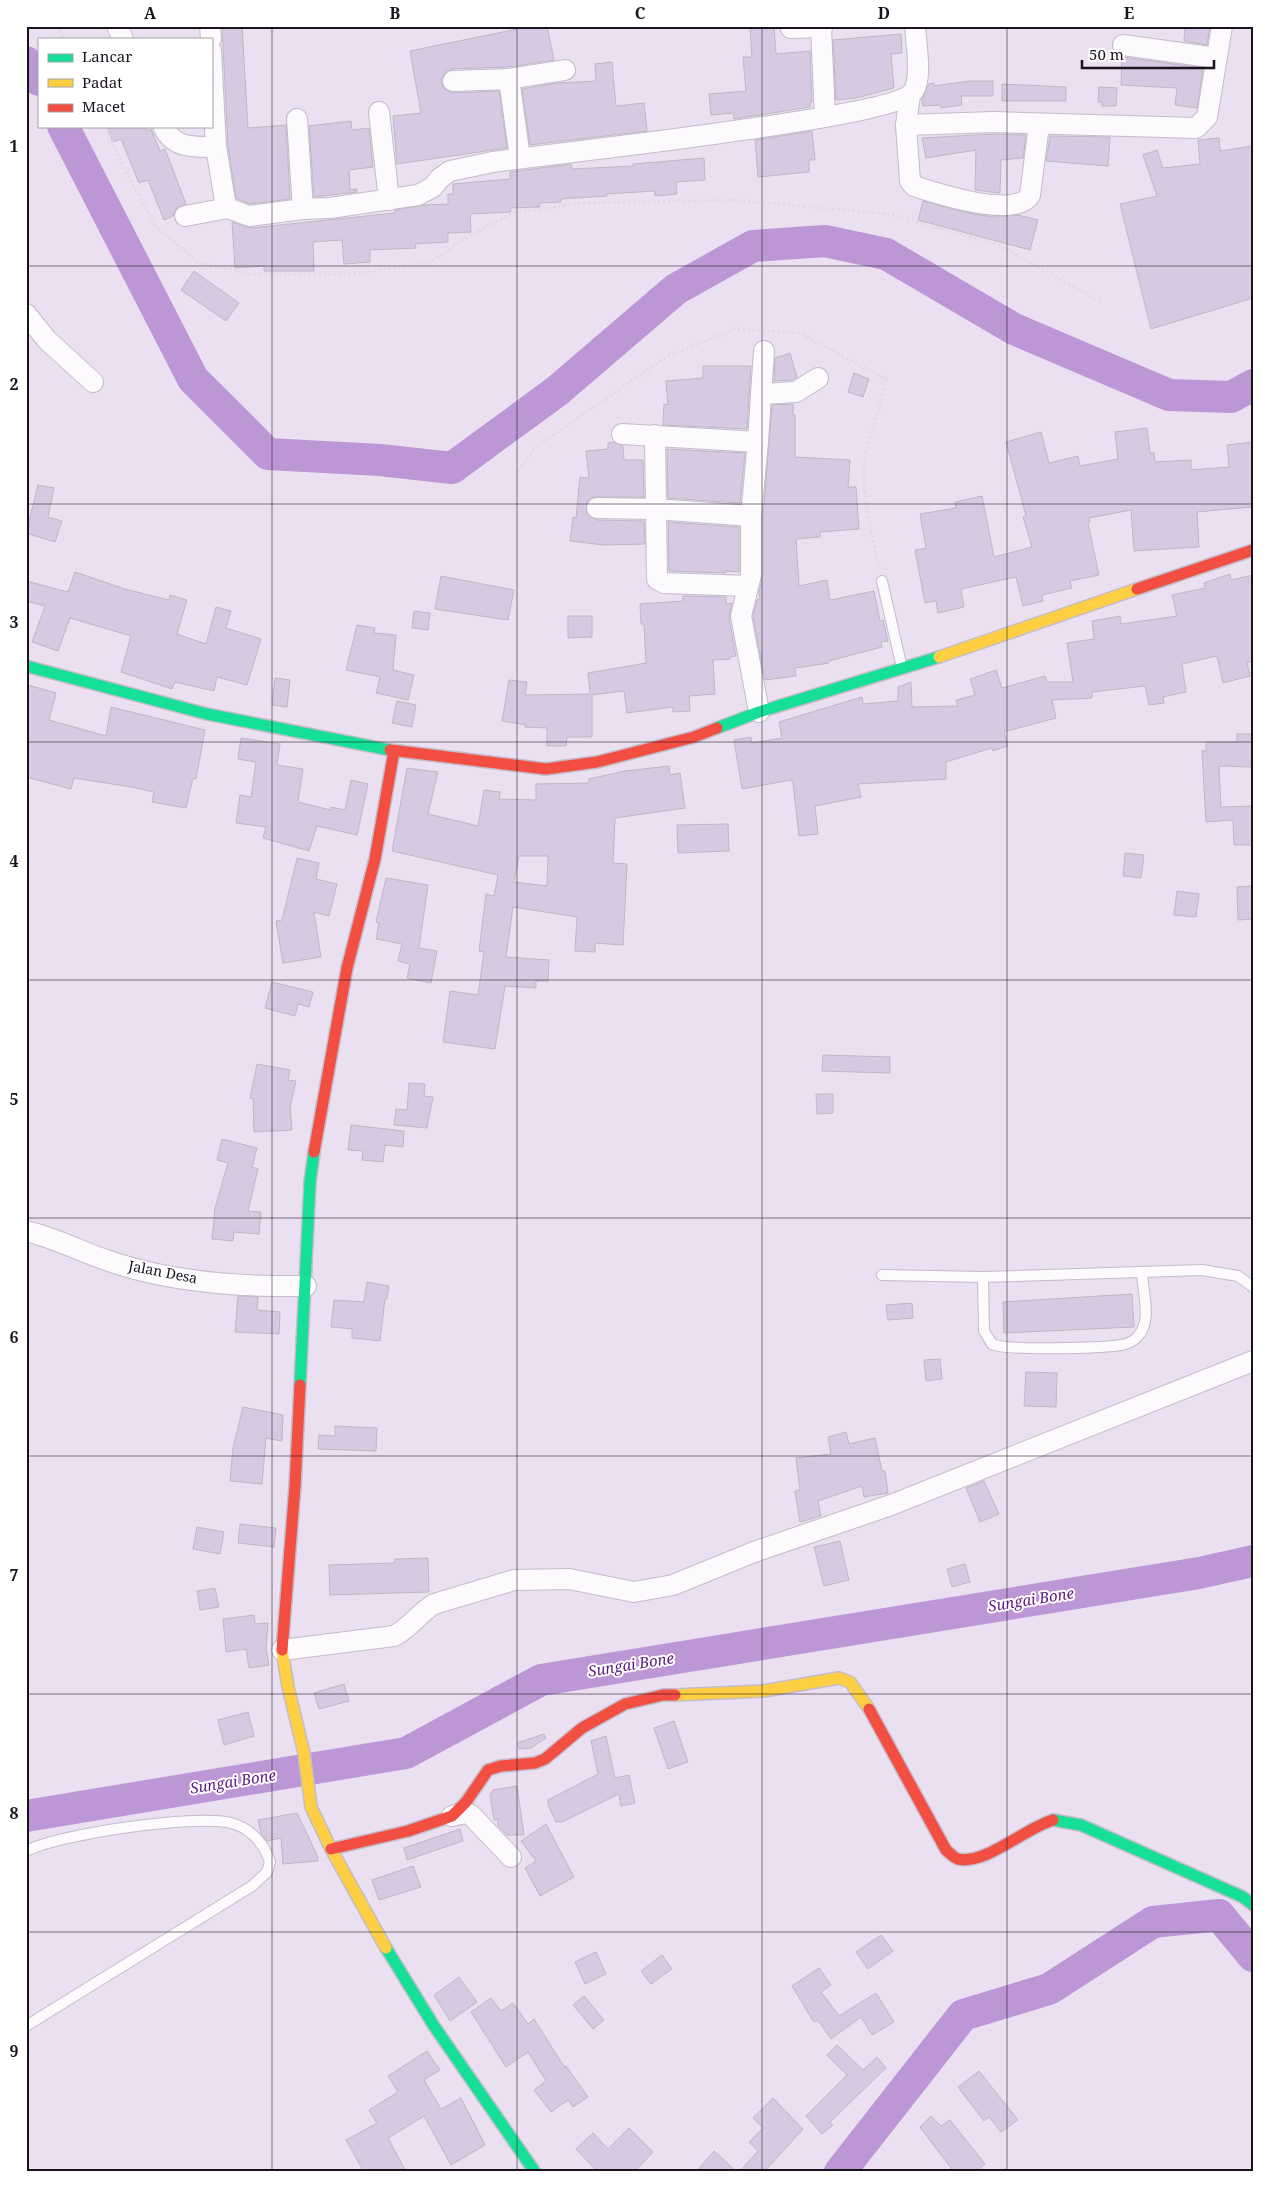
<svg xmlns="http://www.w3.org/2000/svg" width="1279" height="2198" viewBox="0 0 1279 2198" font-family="'Noto Serif',serif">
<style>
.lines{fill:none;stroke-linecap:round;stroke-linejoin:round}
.river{stroke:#bc96d5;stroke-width:32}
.building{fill:#d6c9e1;stroke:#bfb7c4;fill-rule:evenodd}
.lane-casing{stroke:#c4bcc9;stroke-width:12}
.street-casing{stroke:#c4bcc9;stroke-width:22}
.fast-casing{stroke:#c4bcc9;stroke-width:14}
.slow-casing{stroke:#c4bcc9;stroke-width:14}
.jam-casing{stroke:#c4bcc9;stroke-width:14}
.path{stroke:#dedbe1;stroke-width:3;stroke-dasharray:2.5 2.5;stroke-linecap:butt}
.lane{stroke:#fcfafd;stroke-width:10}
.street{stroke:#fcfafd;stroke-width:20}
.fast{stroke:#16e098;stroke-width:11}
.slow{stroke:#ffcf43;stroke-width:11}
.jam{stroke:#f24e42;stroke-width:11}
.grid{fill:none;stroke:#1a131e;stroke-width:1;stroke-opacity:0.55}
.labels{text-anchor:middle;stroke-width:4;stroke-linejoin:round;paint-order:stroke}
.street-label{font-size:14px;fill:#1a131e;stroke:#fff}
.water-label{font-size:15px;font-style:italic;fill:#5a187b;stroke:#fff}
.neatline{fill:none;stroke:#1a131e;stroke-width:2}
.grid-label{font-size:16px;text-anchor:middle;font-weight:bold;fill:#1a131e}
</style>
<rect width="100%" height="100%" fill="#eae0f2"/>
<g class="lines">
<!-- river -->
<g class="river">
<path d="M26,62L39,80"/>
<path d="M63,126L193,379L268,454L380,460L452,468L557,391L676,289L753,246L825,241L886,254L1014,329L1169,395L1231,397L1253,385"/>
<path d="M26,1816L406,1753L541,1680L1199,1573L1253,1561"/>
<path d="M840,2172L963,2015L1049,1989L1153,1922L1219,1915L1253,1956"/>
</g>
</g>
<!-- building -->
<g class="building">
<path d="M222,26H242L248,128L286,125L290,199L250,204L236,198L228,146Z"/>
<path d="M532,26H547L554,60L508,67L452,69L446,71L441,81L443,88L453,93L499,91L507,148L397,164L393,116L421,113L410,51Z"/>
<path d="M750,26H774L776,54L810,51L812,102L810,103V107L734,119L733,113L711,115L709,94L746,91L743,57H752Z"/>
<path d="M1185,26H1210L1207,45L1184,41Z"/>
<path d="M901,34L902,53L891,54L894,88L856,98L836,100L833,40Z"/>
<path d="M1122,57L1203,68L1197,108L1175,105L1177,88L1121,85Z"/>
<path d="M612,62L616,106L644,103L647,131L530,145L522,89L557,83L596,81L595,64Z"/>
<path d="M969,81H993V96H961L962,105L941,108V105L923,106L922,99L929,84L934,83V86Z"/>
<path d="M1002,84L1066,87V101H1002Z"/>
<path d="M1099,87L1117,88L1116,106H1102V102H1098Z"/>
<path d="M351,121L352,130L369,128L373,167L349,170L350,190L357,189V192L314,197L309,126Z"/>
<path d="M107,126H150L146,128L147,131L151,129L160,151L165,149L186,204L177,207L173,216L164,220L148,180L139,183L121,139L113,142Z"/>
<path d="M812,131L815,160H809V172L758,177L755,140Z"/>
<path d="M994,134L1026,135L1023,158L1001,160L1000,193L975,190L976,150L926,158L922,138Z"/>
<path d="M1050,136L1110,137L1108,166L1046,161Z"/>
<path d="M1219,138L1220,151L1253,146V298L1151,329L1120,204L1157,196L1143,155L1157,150L1163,168L1200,164L1198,140Z"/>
<path d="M704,158L705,180L676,182L677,194L655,196V191L606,194L607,196L561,199V202L539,203L540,207L510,208L511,212L470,214L471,232L448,233V242L415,244L416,248L370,250V262L344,264L342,240L313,242L314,271H264V266L235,268L232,222L251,228L395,213V210L424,205L448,204V194H453V184L510,179V172L571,164L572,169L633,166V164Z"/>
<path d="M923,201L973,214L993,217L1018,215L1038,220L1030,250L918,220Z"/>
<path d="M194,271L239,303L226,321L181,290Z"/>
<path d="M790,353L797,377L792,380L774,381L775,358Z"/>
<path d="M703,366H751L747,429L663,425L664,404L668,405L666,381L703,378Z"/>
<path d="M854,373L869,379L863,397L848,392Z"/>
<path d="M793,404V415H795V457L850,460L848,487H856L859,529L820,532V537L796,539L799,586L827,580L830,600L874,591L880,621L883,620L888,641L881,642L882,647L829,661V663L795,668L796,676L765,680L753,616L757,600L760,599L759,592L763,575V517L772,405Z"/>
<path d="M1147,428L1150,453H1154L1155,462L1191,460V470L1229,467L1227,445L1253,442V507L1197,512L1199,547L1134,551L1131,510L1089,518L1090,522L1088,523L1099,575L1070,581L1072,588L1042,595L1043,601L1023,606L1016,577L961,589L964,607L938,613L936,601L925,603L915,550L926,548L920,514L956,508L955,502L982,496L994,557L1032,547L1023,517L1026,516L1006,442L1041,432L1049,463L1078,456L1080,466L1118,459L1115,432Z"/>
<path d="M614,442L623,446L624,460H643L644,497H592L587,502L586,513L597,520L644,521L645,544L604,545L570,541L573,517L576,518L580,477L589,478L586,451L608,449V443Z"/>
<path d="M667,449L745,453L740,503L668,498Z"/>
<path d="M38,485L54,488L48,517L62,521L55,542L26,533Z"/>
<path d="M668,522L739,527V572L726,571V573L669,571Z"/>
<path d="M75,572L125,589L169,600L170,595L187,600L177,634L206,644L216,607L231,611L226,628L261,639L247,685L217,677L214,691L175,682L172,689L121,672L131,636L70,618L58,651L32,642L45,606L26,601V581L68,592Z"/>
<path d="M1230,574L1231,580L1253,575V662H1247L1250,676L1223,683L1217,656L1182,664L1186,692L1163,697L1164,703L1149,705L1145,686L1092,692V698L1052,700L1056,718L1004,732L1008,746L993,751L992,748L946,762V779L858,784L861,797L815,806L818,834L799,836L793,783L791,780L742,789L734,740L751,737L752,743L782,738L779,722L862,697L863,704L898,701V687L911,682L912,707L958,706L956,700L975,695L970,679L996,670L1002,688L1045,676L1047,682H1073L1067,643L1094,639L1092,621L1120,616L1121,624L1177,616L1172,595L1205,588L1204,583Z"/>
<path d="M441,576L514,590L508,620L435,609Z"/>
<path d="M683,596L726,597V604L732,603L729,618L736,656L730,657V659L713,660L715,694L689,696L690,711L673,712V707L627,713L624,691L592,695V737H567L566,746H547V728L525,727L526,725L502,721L509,680L527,682L525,695L590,694L588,673L646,663L644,624H641L640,604L683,601Z"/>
<path d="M414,611L430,613L428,630L412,628Z"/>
<path d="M568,616H592V637L568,638Z"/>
<path d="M357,625L375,628L374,633L396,635L393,670L414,675L408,700L376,693L380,677L346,670Z"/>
<path d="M275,678L290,680L287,707L272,705Z"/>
<path d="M28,685L56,693L49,720L106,736L111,707L205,730L196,779L193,778L186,808L152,802L154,792L131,787L74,778L71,789L26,777V693Z"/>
<path d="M397,701L416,705L412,727L392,723Z"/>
<path d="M1237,734H1253V762L1251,767L1219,766L1221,807L1253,806V845H1234L1233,820L1206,822L1202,751H1206V742H1237Z"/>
<path d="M241,738L280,744L277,765L303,769L298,802L331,810V807L345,810L351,780L368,784L357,835L317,826L309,851L263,838L266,827L236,823L240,795L251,797L256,762L238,759Z"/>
<path d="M669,766L670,775L680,773L685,808L615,818L613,863L627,864L623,945L595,943V952L575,951L577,917L513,907L506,957L549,960L548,981H536V988L505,986L495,1049L443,1042L450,991L478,995L484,952L479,951L486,894L494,896L498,875L392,851L407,768L438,772L428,814L478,826L484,790L500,792L499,799L536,800V784L589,783V779L625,771ZM519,856H548L547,886L514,882Z"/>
<path d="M728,824L729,851L678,853L677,825Z"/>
<path d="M1125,853L1144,855L1141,878L1123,876Z"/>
<path d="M297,858L319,863L316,879L337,884L329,916L314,912L321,957L283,963L276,921L282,920Z"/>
<path d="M386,878L428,885L419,948L437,951L431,983L407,978L410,964L398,961L402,944L376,939L379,923L376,922Z"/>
<path d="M1253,886V919L1238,920L1237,887Z"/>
<path d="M1177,891L1199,894L1196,917L1174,915Z"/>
<path d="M272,982L313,992L309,1007L298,1004L295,1016L265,1008Z"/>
<path d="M823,1055L890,1057V1073L822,1071Z"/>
<path d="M257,1064L290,1070L288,1080L296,1081L290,1107L292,1130L254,1132L253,1099L250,1098Z"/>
<path d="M409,1083L425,1084L424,1096L433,1097L427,1128L394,1125L396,1109L407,1110Z"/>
<path d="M816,1094H833V1113L817,1114Z"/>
<path d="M351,1125L404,1131L403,1147L385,1145L383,1162L362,1160L363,1151L348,1150Z"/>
<path d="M222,1139L257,1148L252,1167L258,1169L248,1211L261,1212L259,1234L234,1232L233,1241L212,1239L215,1208L228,1163L217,1160Z"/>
<path d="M367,1282L389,1286L387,1299H385L380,1341L352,1338V1329L331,1327L334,1300L364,1302Z"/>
<path d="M1132,1294L1134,1327L1004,1333L1003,1302Z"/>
<path d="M238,1296L258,1297L257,1310L280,1312L279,1334L235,1332Z"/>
<path d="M912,1303L913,1318L888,1320L886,1305Z"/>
<path d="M940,1359L942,1379L926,1381L924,1360Z"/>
<path d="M1026,1372L1057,1373L1056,1407L1024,1406Z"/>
<path d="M243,1407L283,1415L282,1441L266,1438L262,1484L230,1481L233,1448Z"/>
<path d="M335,1426L377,1428L376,1451L318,1449L319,1435L335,1436Z"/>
<path d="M846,1432L849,1444L875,1438L882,1471H885L888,1493L864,1497L862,1486L818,1501L821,1516L800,1522L795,1491L800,1490L796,1458L831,1454L828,1437Z"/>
<path d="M984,1481L999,1514L980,1522L966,1488Z"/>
<path d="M240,1524L276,1528L274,1547L238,1543Z"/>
<path d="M197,1527L224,1532L220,1554L193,1549Z"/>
<path d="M840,1541L849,1580L824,1586L814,1547Z"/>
<path d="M428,1558L429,1592L330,1595L329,1565L395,1563V1559Z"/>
<path d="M965,1564L970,1582L952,1587L947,1569Z"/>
<path d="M215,1588L219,1607L200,1610L197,1591Z"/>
<path d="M254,1615L255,1624L268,1623L266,1649L269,1665L249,1668L246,1649L226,1652L223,1619Z"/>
<path d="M344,1684L349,1701L319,1709L314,1693Z"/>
<path d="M248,1712L254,1736L224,1745L218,1720Z"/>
<path d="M674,1721L688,1762L668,1769L654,1728Z"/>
<path d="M544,1734L546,1738L531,1748L519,1749L517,1743Z"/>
<path d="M606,1736L615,1778L629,1775L635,1803L621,1806L619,1794L562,1822H556L548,1805V1800L598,1774L591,1741Z"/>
<path d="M517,1786L524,1835H507L498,1826V1819L494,1820L490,1795L493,1790Z"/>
<path d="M297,1813L318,1857V1861L283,1864L281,1838L267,1841L261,1833L258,1820Z"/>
<path d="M546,1824L574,1877L540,1896L525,1868L536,1861L521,1841Z"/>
<path d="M460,1829L463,1841L407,1860L404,1848Z"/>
<path d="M413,1866L421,1887L379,1900L372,1880Z"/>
<path d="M881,1935L893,1951L868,1969L856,1952Z"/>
<path d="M596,1952L606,1974L585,1984L575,1962Z"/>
<path d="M662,1955L672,1969L651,1984L641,1971Z"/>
<path d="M819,1968L831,1985L821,1992L839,2016L876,1993L894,2022L872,2035L861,2017L831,2039L818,2020L814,2022L792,1986Z"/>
<path d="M459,1977L477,2002L450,2021L434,1995Z"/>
<path d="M584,1996L604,2020L593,2029L573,2005Z"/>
<path d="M491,1998L501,2011L513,2003L528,2024L534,2019L565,2068L566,2066L588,2097L573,2107L568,2100L551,2112L534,2090L546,2081L528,2052L506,2067L471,2012Z"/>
<path d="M837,2045L863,2070L877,2057L886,2068L830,2122L833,2125L822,2134L806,2116L847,2075L827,2055Z"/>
<path d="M427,2051L440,2070L424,2080L441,2109L461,2098L485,2145L451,2165L424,2116L388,2138L406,2172H364L346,2140L377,2123L369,2110L398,2092L388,2076Z"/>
<path d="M979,2071L1018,2120L1001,2132L989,2117L984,2121L958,2087Z"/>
<path d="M773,2098L803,2129L764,2172H739L758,2151L749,2142L763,2128L753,2118Z"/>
<path d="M931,2116L941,2126L950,2120L985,2164L975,2172H954L920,2127Z"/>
<path d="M629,2128L653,2152L634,2172H598L576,2149L593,2133L608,2149Z"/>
<path d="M714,2151L737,2172H696Z"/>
</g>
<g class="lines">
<defs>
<g id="lane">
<path d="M882,581L902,668"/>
<path d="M882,1275L983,1277L1202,1270L1238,1276L1253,1287"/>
<path d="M983,1277L984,1331L992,1344C1005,1351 1102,1348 1121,1345C1127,1344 1134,1341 1138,1336C1152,1322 1143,1292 1142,1274"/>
<path d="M26,1851C60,1834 194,1814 231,1823C250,1828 264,1843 270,1862L267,1872L252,1886L26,2026"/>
</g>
<g id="street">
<path d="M117,26L123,39"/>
<path d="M210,26L211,39"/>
<path d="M790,26L791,28L821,27"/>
<path d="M823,26L821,27L825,117"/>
<path d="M1123,45L1217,58"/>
<path d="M211,51L216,147L225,201L228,208L249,216L303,209L330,208L418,195L433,187L439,179L450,171L493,162C549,154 890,118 912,93C923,81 916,43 915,26"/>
<path d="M509,79L565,70"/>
<path d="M453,81L509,79L520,158"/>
<path d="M910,95L906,125L994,122L1196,128L1207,117L1222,26"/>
<path d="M379,112L389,200"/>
<path d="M297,119L303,209"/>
<path d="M906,125L910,181L914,186C935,193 1017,220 1030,195L1039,125"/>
<path d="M163,126C173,149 195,147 216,147"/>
<path d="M185,216L228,208"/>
<path d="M26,314L47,340L93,382"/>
<path d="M761,394L764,351"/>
<path d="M622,434L758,442L751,516V575L741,616L759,712"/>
<path d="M655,435L657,579L664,583L748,586"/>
<path d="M758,442L761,394L796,392L818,378"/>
<path d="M597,508L655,509L751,516"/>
<path d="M26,1231C56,1238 81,1252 109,1261C169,1282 242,1287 306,1286"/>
<path d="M282,1650L394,1636C410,1628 419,1613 434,1604L514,1580L569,1579L634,1592L673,1585L754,1552L891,1505L1253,1361"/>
<path d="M452,1816L466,1813L471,1815L511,1857"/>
</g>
<g id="fast">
<path d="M26,666L207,714L390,750"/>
<path d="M717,728L759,712L939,657"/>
<path d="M300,1385L310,1182L314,1152"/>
<path d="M1053,1820L1081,1825L1243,1897L1253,1905"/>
<path d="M386,1948L434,2026L535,2172"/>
</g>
<g id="slow">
<path d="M939,657L1137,589"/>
<path d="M282,1650L288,1687L304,1753L311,1807L331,1849L386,1948"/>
<path d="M675,1695L763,1691L839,1678L850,1682L869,1709"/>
</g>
<g id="jam">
<path d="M1137,589L1253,550"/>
<path d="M390,750L546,769L597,762L694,737L717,728"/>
<path d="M314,1152L347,968L375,859L394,751"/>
<path d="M282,1650L295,1486L300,1385"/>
<path d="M869,1709L946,1850C950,1853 954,1858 958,1859C986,1865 1025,1828 1053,1820"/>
<path d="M331,1849L408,1831L452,1816L466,1802L488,1770L501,1766L535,1763L545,1759L582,1728L625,1704L663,1695H675"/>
</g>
</defs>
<!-- lane casing -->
<use href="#lane" class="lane-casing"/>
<!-- street casing -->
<use href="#street" class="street-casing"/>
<!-- fast casing -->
<use href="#fast" class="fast-casing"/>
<!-- slow casing -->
<use href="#slow" class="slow-casing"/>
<!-- jam casing -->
<use href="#jam" class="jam-casing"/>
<!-- path -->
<g class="path">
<path d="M57,26L66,39"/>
<path d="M105,126L126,172L156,227L199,263L250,274H353L429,263L467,237L512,213L579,203L733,200L891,214L998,245L1103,303"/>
<path d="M518,471L537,446L668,356L735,329L800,333L886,379C881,405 872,428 866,453C859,490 872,532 879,568"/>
</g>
<!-- lane -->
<use href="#lane" class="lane"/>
<!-- street -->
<use href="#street" class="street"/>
<!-- fast -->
<use href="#fast" class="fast"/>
<!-- slow -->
<use href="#slow" class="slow"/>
<!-- jam -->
<use href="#jam" class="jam"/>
</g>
<!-- grid -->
<path class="grid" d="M272,26V2172M517,26V2172M762,26V2172M1007,26V2172M26,266H1253M26,504H1253M26,742H1253M26,980H1253M26,1218H1253M26,1456H1253M26,1694H1253M26,1932H1253"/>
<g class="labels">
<!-- street labels -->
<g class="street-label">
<text transform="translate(163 1272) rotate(11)" y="5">Jalan Desa</text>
</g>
<!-- water labels -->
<g class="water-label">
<text transform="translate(1031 1600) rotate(-9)" y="5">Sungai Bone</text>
<text transform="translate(631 1665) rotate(-9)" y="5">Sungai Bone</text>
<text transform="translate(233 1782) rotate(-9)" y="5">Sungai Bone</text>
</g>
</g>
<!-- border -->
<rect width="1279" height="2198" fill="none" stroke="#ffffff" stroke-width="55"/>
<!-- legend -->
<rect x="38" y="38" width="175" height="90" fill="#ffffff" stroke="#a3a1a5"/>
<rect x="48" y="54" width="25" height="8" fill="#16e098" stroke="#a3a1a5"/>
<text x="82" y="62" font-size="15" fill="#1a131e">Lancar</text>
<rect x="48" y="79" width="25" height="8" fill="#ffcf43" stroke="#a3a1a5"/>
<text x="82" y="88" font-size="15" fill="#1a131e">Padat</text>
<rect x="48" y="104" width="25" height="8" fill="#f24e42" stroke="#a3a1a5"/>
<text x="82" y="112" font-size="15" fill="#1a131e">Macet</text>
<!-- scale -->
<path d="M1082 60v8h132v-8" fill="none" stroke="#1a131e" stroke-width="2.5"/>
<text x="1089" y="60" font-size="15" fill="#1a131e" stroke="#ffffff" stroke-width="4" paint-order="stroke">50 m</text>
<rect x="28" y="28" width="1224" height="2142" class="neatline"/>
<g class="grid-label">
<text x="150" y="19">A</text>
<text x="395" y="19">B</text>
<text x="640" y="19">C</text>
<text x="884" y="19">D</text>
<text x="1129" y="19">E</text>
<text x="14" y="152">1</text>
<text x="14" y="390">2</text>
<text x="14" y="628">3</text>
<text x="14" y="867">4</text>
<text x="14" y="1105">5</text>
<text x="14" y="1343">6</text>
<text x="14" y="1581">7</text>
<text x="14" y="1819">8</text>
<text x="14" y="2057">9</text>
</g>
</svg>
